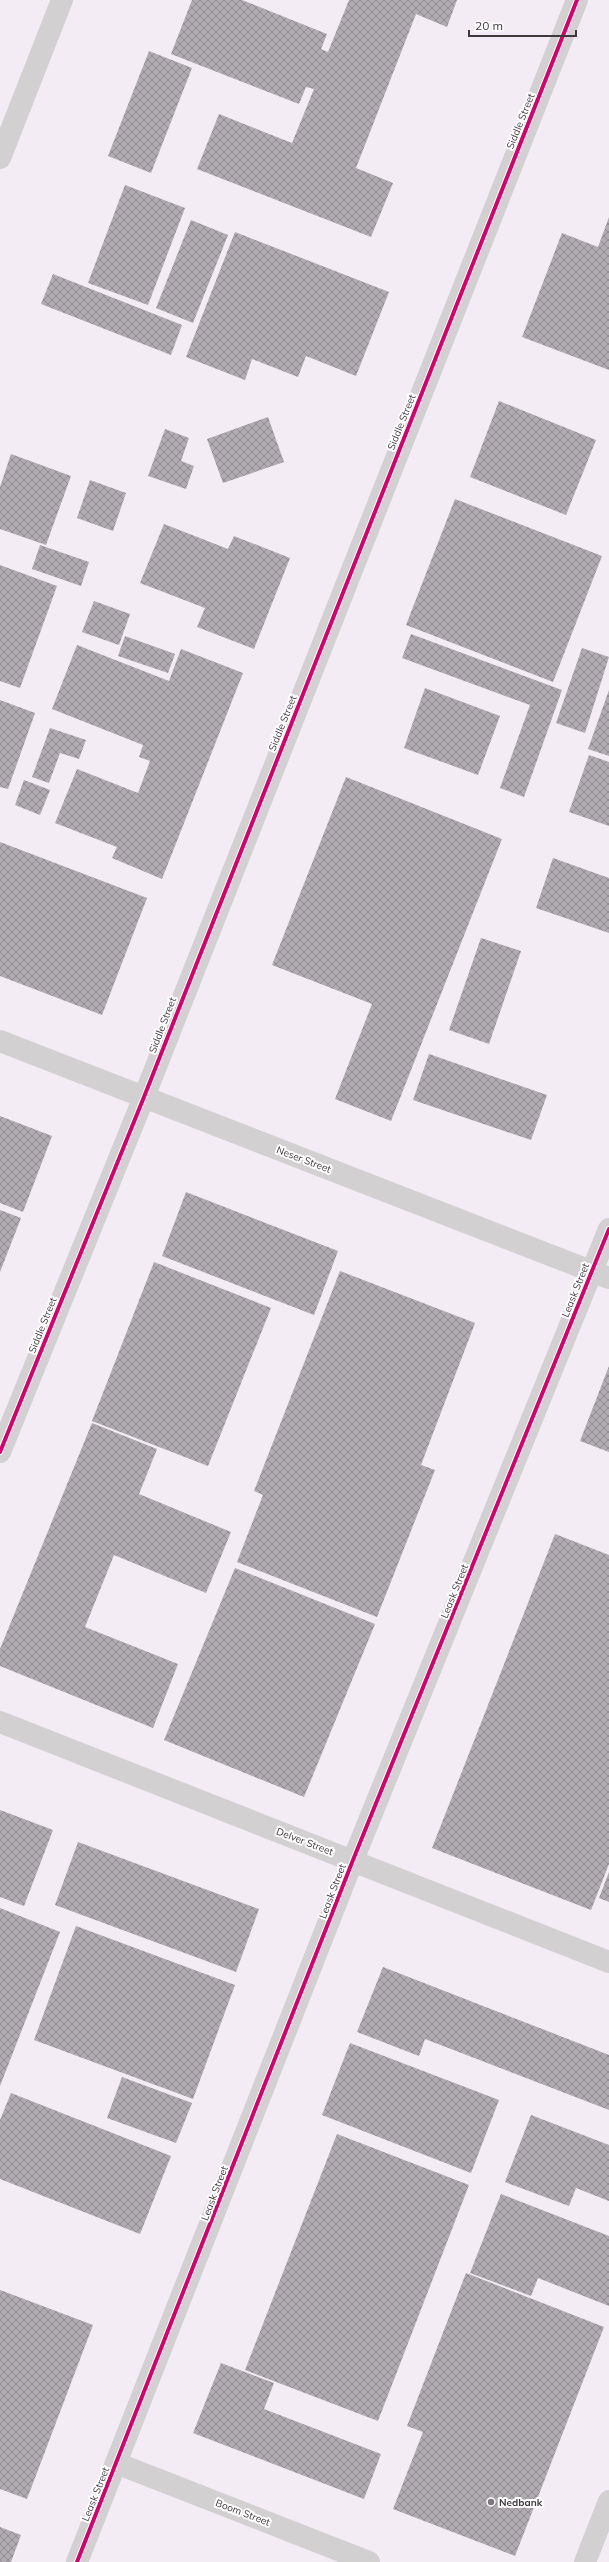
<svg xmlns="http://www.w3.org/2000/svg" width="609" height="2562" viewBox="0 0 609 2562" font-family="Mulish,sans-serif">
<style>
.building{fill:url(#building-cross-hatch)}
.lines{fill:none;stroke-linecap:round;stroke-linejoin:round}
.street{stroke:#d2d0d1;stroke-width:22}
.secondary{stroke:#d2d0d1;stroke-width:22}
.primary{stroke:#d2d0d1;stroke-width:22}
.cycleway-casing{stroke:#fff;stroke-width:6}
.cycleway{stroke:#d6006c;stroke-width:4}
.poi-dot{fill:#7e787e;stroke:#fff;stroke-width:1.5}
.labels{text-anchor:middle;stroke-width:4;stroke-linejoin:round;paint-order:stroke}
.street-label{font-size:10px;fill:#3f393e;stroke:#fff}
.poi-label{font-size:10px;font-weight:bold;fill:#3f393e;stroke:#fff;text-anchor:start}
</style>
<defs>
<pattern id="building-cross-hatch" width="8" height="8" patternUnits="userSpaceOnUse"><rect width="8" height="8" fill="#afabb1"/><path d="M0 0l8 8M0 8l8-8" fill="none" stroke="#908c91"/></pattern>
</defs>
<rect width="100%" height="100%" fill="#f4ecf4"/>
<!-- building -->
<g class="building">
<path d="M192,0H242L327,34L321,49L328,52L349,0H457L447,27L416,14L356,168L393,183L371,237L197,169L219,114L292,143L314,89L306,87L299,104L171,54Z"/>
<path d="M149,51L192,68L151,173L108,156Z"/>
<path d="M125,185L185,208L148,305L88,283Z"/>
<path d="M609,217V370L522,337L562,233L598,247Z"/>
<path d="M191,220L228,235L193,323L156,308Z"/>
<path d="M235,232L389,292L356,376L306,356L298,377L252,359L245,380L186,357Z"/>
<path d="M53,274L182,325L171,355L41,304Z"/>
<path d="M499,401L596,440L566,515L470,477Z"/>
<path d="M268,417L284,462L223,483L207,439Z"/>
<path d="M165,429L189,438L181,461L194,466L186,489L148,476Z"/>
<path d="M11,454L71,476L46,545L0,529V487Z"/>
<path d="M90,480L126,493L113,531L77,518Z"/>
<path d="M455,499L602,556L553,682L406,625Z"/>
<path d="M164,524L228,549L234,536L290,558L254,649L197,627L205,608L140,583Z"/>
<path d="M40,545L89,562L81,586L32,569Z"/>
<path d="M0,565L57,586L20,688L0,681Z"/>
<path d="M94,601L130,614L119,645L82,632Z"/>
<path d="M411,634L562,690L524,797L500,788L530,705L402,658Z"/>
<path d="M125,636L175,654L168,673L118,656Z"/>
<path d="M77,645L169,681L181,649L243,673L162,879L112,858L117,847L55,823L77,769L138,793L150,761L139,757L143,745L52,709Z"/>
<path d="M582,648L609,657L585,733L556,723Z"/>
<path d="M425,688L500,716L478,775L404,748Z"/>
<path d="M609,690V756L588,749Z"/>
<path d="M0,700L35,713L8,789L0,787Z"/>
<path d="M50,728L86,740L79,759L60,753L49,783L32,777Z"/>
<path d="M589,755L609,762V826L569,812Z"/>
<path d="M346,777L502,839L391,1121L335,1099L372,1004L272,965Z"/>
<path d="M24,780L50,790L40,815L15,805Z"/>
<path d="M0,842L147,898L102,1015L0,976Z"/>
<path d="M553,858L609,878V933L536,908Z"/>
<path d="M481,938L521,951L489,1044L449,1030Z"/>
<path d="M429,1054L547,1095L531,1140L413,1100Z"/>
<path d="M0,1116L52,1136L23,1212L0,1203Z"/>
<path d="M186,1192L338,1251L314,1315L162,1256Z"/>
<path d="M0,1210L21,1218L0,1272Z"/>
<path d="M154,1262L271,1308L208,1466L92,1421Z"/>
<path d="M340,1271L475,1323L421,1465L435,1470L377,1617L237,1562L263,1495L254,1491Z"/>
<path d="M609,1366V1452L580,1441Z"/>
<path d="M92,1423L157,1449L139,1494L231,1532L206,1593L114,1555L85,1627L178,1664L153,1728L0,1666V1649Z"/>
<path d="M555,1534L609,1555V1864L591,1910L432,1848Z"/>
<path d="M235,1568L375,1624L304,1797L164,1740Z"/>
<path d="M0,1810L53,1830L24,1906L0,1897Z"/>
<path d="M78,1842L259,1909L236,1972L55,1905Z"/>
<path d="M609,1872V1902L599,1898Z"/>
<path d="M0,1908L60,1932L0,2086Z"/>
<path d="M76,1926L235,1985L193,2099L34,2040Z"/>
<path d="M383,1967L609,2055V2110L425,2039L419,2056L357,2032Z"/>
<path d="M350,2043L499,2100L471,2173L322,2115Z"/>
<path d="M122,2077L192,2103L176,2143L107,2118Z"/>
<path d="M11,2093L171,2156L140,2234L0,2179V2120Z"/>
<path d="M531,2115L609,2145V2201L576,2188L569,2206L505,2182Z"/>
<path d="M337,2134L469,2185L378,2421L245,2370Z"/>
<path d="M501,2194L609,2236V2306L538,2278L531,2296L470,2273Z"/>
<path d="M466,2273L604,2327L515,2556L393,2509L423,2432L407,2426Z"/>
<path d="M0,2290L93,2325L27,2499L0,2489Z"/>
<path d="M221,2363L274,2383L264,2409L381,2454L364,2499L193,2433Z"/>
<path d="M0,2527L21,2535L11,2562H0Z"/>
</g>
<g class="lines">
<!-- street -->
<g class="street">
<path d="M0,1041L609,1278"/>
<path d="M0,1722L609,1962"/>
<path d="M116,2463L369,2562"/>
<path d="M77,2562L353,1860L609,1229"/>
</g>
<!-- secondary -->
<g class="secondary">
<path d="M0,158L62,0"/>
<path d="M0,1452L144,1097L577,0"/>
</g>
<!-- primary -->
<path class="primary" d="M585,2562L609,2501"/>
<defs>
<g id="cycleway">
<path d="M0,1452L144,1097L577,0"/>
<path d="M77,2562L353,1860L609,1229"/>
</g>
</defs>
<!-- cycleway casing -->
<use href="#cycleway" class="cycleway-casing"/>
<!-- cycleway -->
<use href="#cycleway" class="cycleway"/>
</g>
<!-- markers -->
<circle class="poi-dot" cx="491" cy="2502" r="4"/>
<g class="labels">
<!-- street labels -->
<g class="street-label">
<text transform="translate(520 121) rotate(-68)" y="4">Siddle Street</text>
<text transform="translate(401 422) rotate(-68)" y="4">Siddle Street</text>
<text transform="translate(282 723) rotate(-68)" y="4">Siddle Street</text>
<text transform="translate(162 1025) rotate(-69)" y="4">Siddle Street</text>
<text transform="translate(304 1159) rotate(21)" y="4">Neser Street</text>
<text transform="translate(575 1290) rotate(-68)" y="4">Leask Street</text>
<text transform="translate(42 1325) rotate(-68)" y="4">Siddle Street</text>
<text transform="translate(454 1591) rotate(-68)" y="4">Leask Street</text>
<text transform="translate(305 1841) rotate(21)" y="4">Delver Street</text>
<text transform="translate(332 1891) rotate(-69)" y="4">Leask Street</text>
<text transform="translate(214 2193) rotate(-69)" y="4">Leask Street</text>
<text transform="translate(95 2494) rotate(-68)" y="4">Leask Street</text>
<text transform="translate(243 2512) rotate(21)" y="4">Boom Street</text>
</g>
<!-- poi labels -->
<g class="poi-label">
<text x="499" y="2506">Nedbank</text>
</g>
</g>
<!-- scale -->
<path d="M469 30v6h107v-6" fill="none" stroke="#3f393e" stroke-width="2"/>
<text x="475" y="30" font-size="12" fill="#3f393e" stroke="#ffffff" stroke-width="3" paint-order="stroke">20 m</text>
</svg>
